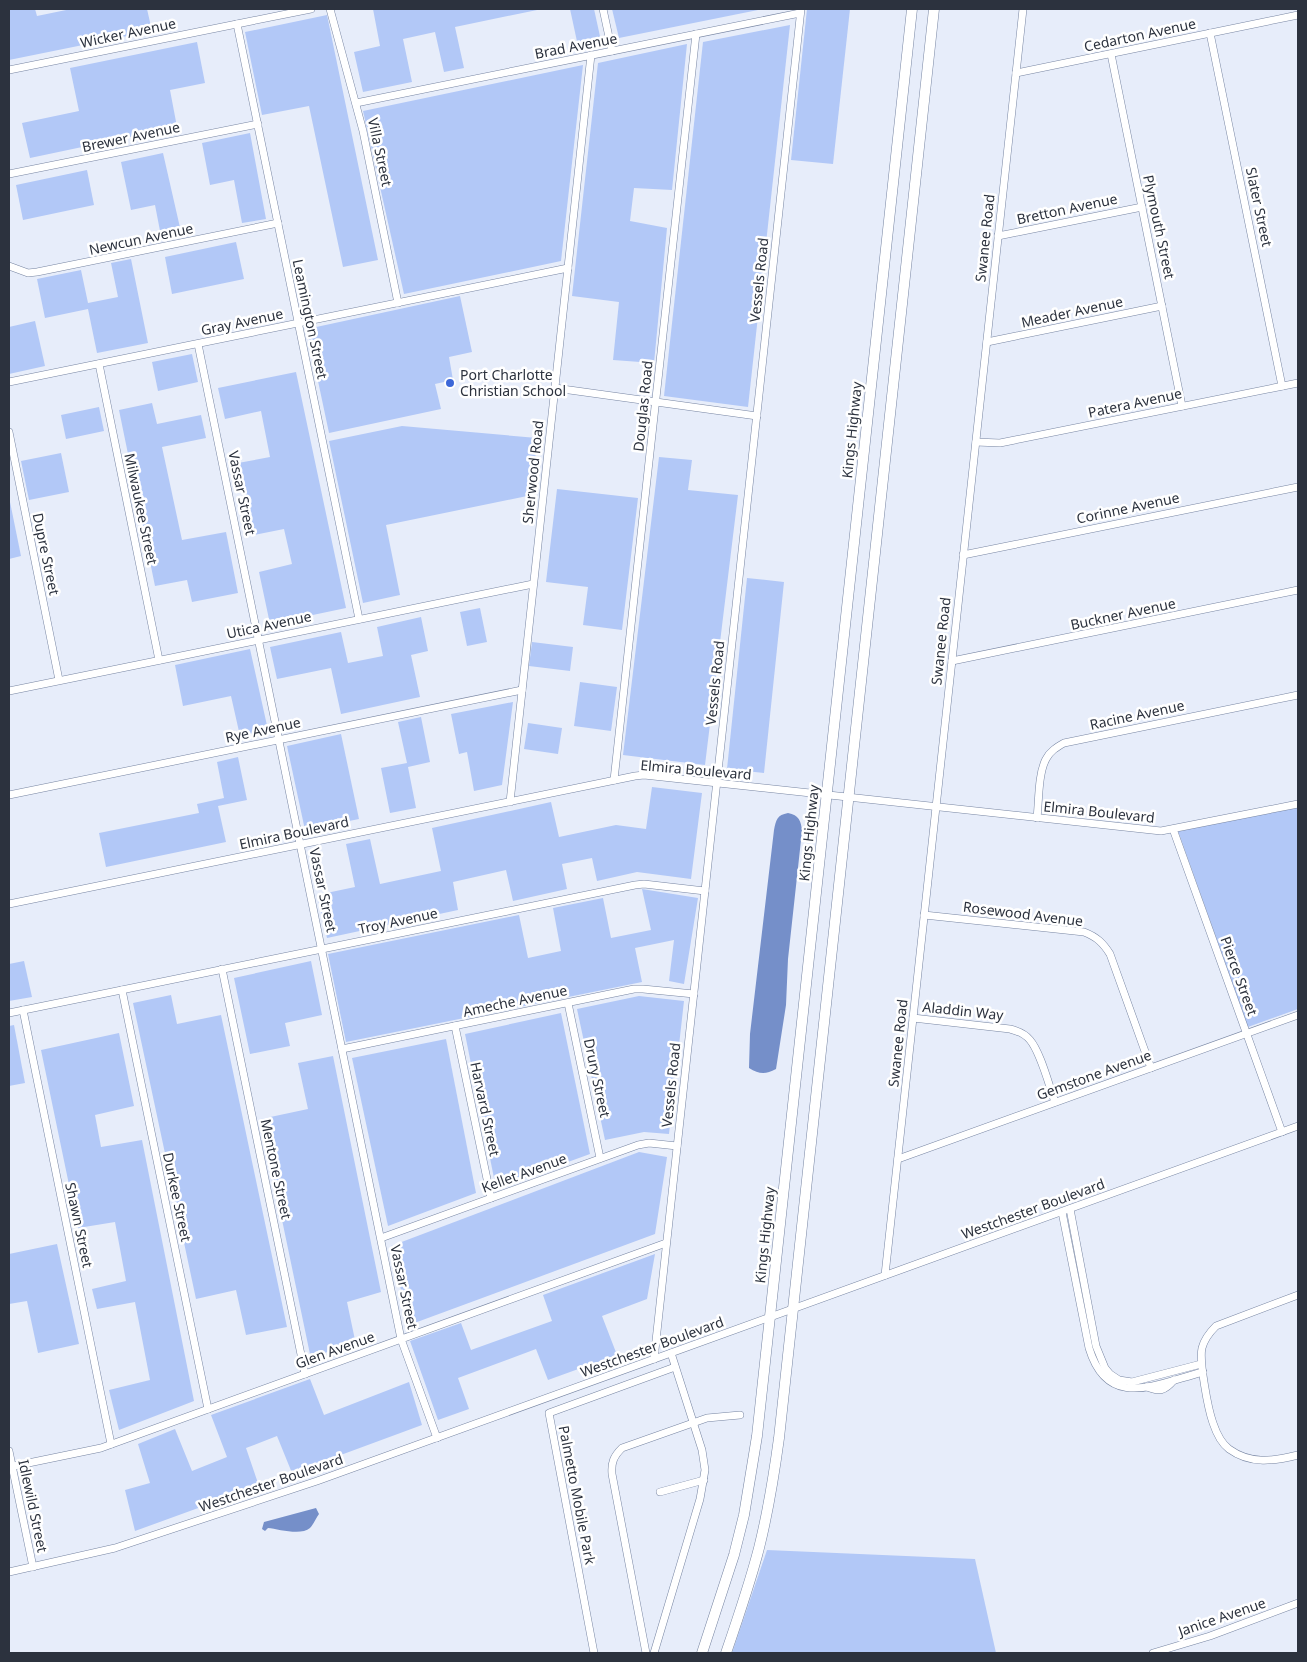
<svg xmlns="http://www.w3.org/2000/svg" width="1307" height="1662" viewBox="0 0 1307 1662" font-family="'Noto Sans',sans-serif">
<style>
.green{fill:#b2c8f7}
.water{fill:#758fc9}
.lines{fill:none;stroke-linecap:round;stroke-linejoin:round}
.street-casing{stroke:#7785a2;stroke-width:8}
.secondary-casing{stroke:#7785a2;stroke-width:11}
.street{stroke:#fff;stroke-width:7}
.secondary{stroke:#fff;stroke-width:10}
.poi-dot{fill:#3c67d8;stroke:#fff;stroke-width:2}
.labels{text-anchor:middle;stroke-width:5;stroke-linejoin:round;paint-order:stroke}
.street-label{font-size:14px;fill:#2c323e;stroke:#fff}
.poi-label{font-size:14px;fill:#2c323e;stroke:#fff;text-anchor:start}
</style>
<rect width="100%" height="100%" fill="#e7edfa"/>
<!-- green -->
<g class="green">
<path d="M9,9H35L37,16L71,9H147L152,31L9,60Z"/>
<path d="M373,9H542L455,27L464,68L444,72L435,32L403,39L412,82L363,92L354,52L380,46Z"/>
<path d="M570,9H594L601,41L578,46Z"/>
<path d="M612,9H763L619,38Z"/>
<path d="M807,9H850L833,164L791,160Z"/>
<path d="M327,15L378,260L343,267L309,106L262,115L245,32Z"/>
<path d="M790,25L748,407L664,396L703,42Z"/>
<path d="M197,42L205,83L170,90L177,127L30,158L22,123L79,111L70,68Z"/>
<path d="M687,44L672,190L634,188L630,221L667,228L654,363L613,360L619,302L572,296L598,63Z"/>
<path d="M583,65L561,261L404,294L363,111Z"/>
<path d="M250,133L266,219L242,223L234,180L210,185L202,143Z"/>
<path d="M163,153L181,232L161,236L155,205L131,210L121,162Z"/>
<path d="M87,170L94,205L23,220L16,185Z"/>
<path d="M236,242L244,279L172,294L165,257Z"/>
<path d="M131,259L148,343L97,353L88,309L45,318L37,279L81,270L88,303L118,297L111,263Z"/>
<path d="M460,296L472,352L449,357L453,380L435,384L441,409L329,433L307,329Z"/>
<path d="M35,321L45,366L9,374V327Z"/>
<path d="M192,354L198,382L158,391L152,362Z"/>
<path d="M296,372L346,608L270,624L259,572L292,564L284,529L254,535L238,463L270,457L261,411L225,419L218,388Z"/>
<path d="M152,403L157,424L201,415L206,438L162,447L182,540L226,532L238,593L192,602L187,580L155,586L119,410Z"/>
<path d="M99,407L104,431L66,439L61,415Z"/>
<path d="M402,426L537,438L532,495L386,525L400,595L363,603L329,441Z"/>
<path d="M61,453L69,492L29,500L21,461Z"/>
<path d="M659,457L692,460L688,490L738,495L705,765L623,755Z"/>
<path d="M557,489L638,498L622,630L583,625L588,587L546,582Z"/>
<path d="M9,497L21,556L9,559Z"/>
<path d="M747,578L784,582L764,773L727,769Z"/>
<path d="M480,608L487,642L467,646L460,612Z"/>
<path d="M421,617L428,651L411,655L420,697L341,714L331,668L277,679L270,647L341,632L348,663L383,656L377,627Z"/>
<path d="M532,642L573,647L570,671L529,666Z"/>
<path d="M250,649L268,730L240,736L231,696L183,706L175,665Z"/>
<path d="M580,682L617,687L611,731L574,726Z"/>
<path d="M513,702L502,785L474,791L467,752L459,754L451,714Z"/>
<path d="M421,717L430,762L408,767L416,808L390,813L381,768L407,763L398,722Z"/>
<path d="M528,723L562,728L558,754L524,749Z"/>
<path d="M341,734L359,819L305,830L287,746Z"/>
<path d="M238,757L247,800L218,806L226,842L106,867L99,833L199,813L197,804L224,798L217,762Z"/>
<path d="M652,787L702,793L691,879L637,872L597,881L592,858L562,864L567,889L513,901L506,870L453,882L458,910L327,938L317,895L355,887L346,844L370,839L380,884L441,871L432,828L551,802L559,837L616,825L646,829Z"/>
<path d="M1298,807V1009L1248,1027L1178,831Z"/>
<path d="M642,889L698,898L684,984L669,981L674,940L635,948L642,982L346,1042L328,954L519,915L528,958L561,951L553,908L603,898L611,938L651,930Z"/>
<path d="M24,961L32,997L9,1001V964Z"/>
<path d="M311,961L322,1015L285,1023L290,1046L250,1054L234,978Z"/>
<path d="M171,995L177,1024L221,1015L287,1327L246,1335L236,1290L196,1299L133,1003Z"/>
<path d="M639,996L684,1001L669,1134L644,1132L605,1140L577,1009Z"/>
<path d="M561,1013L590,1154L496,1188L465,1034Z"/>
<path d="M14,1025L25,1083L9,1086V1026Z"/>
<path d="M119,1033L134,1106L95,1115L101,1147L142,1140L194,1401L119,1430L109,1390L150,1380L135,1302L97,1309L92,1289L126,1281L115,1222L78,1228L41,1050Z"/>
<path d="M446,1039L476,1193L388,1226L352,1058Z"/>
<path d="M333,1056L381,1292L347,1302L355,1340L311,1359L261,1119L308,1109L298,1063Z"/>
<path d="M639,1152L667,1157L655,1234L409,1325L391,1246Z"/>
<path d="M57,1244L79,1344L38,1353L27,1301L9,1304V1254Z"/>
<path d="M655,1254L647,1299L602,1316L617,1355L548,1380L536,1349L458,1378L469,1409L438,1420L410,1341L461,1323L471,1350L552,1321L543,1295Z"/>
<path d="M310,1379L324,1415L409,1382L422,1425L292,1473L277,1436L246,1448L259,1486L135,1531L125,1490L150,1483L138,1444L175,1429L192,1471L227,1457L211,1415Z"/>
<path d="M767,1550L975,1559L996,1653H732Z"/>
</g>
<!-- water -->
<g class="water">
<path d="M788,813C799,815 801,821 802,831L788,959L786,1005L776,1069C765,1075 759,1074 749,1068L750,1034L774,830C776,820 777,815 788,813Z"/>
<path d="M316,1508L319,1514C316,1518 313,1525 310,1528C301,1536 278,1529 268,1528L265,1531L262,1529L264,1522Z"/>
</g>
<g class="lines">
<defs>
<g id="street">
<path d="M330,9L363,131L398,303"/>
<path d="M603,9L612,51"/>
<path d="M237,24L359,619"/>
<path d="M1210,33L1282,386"/>
<path d="M1111,54L1182,406"/>
<path d="M9,70L311,9"/>
<path d="M1016,73L1298,15"/>
<path d="M356,103L800,13"/>
<path d="M9,174L258,124"/>
<path d="M998,236L1142,207"/>
<path d="M9,266L28,273L37,272L278,223"/>
<path d="M987,342L1162,306"/>
<path d="M198,344L401,1339L437,1438"/>
<path d="M99,364L159,660"/>
<path d="M9,382L568,268"/>
<path d="M555,388L757,416"/>
<path d="M9,432L59,680"/>
<path d="M976,442L1000,443L1298,383"/>
<path d="M963,555L1298,487"/>
<path d="M952,661L1298,590"/>
<path d="M9,691L533,584"/>
<path d="M614,780L696,34"/>
<path d="M9,795L522,690"/>
<path d="M510,802L591,55"/>
<path d="M1037,818C1039,801 1038,774 1046,759C1050,751 1057,747 1064,743L1298,695"/>
<path d="M1173,829L1282,1132"/>
<path d="M9,904L635,776L644,775L1161,831L1298,804"/>
<path d="M924,915L1084,932C1097,937 1103,943 1110,954L1151,1068"/>
<path d="M222,969L305,1374"/>
<path d="M122,990L208,1409"/>
<path d="M568,1003L600,1158"/>
<path d="M23,1010L111,1444"/>
<path d="M9,1013L635,885L644,884L705,891"/>
<path d="M913,1018L1010,1029C1018,1031 1025,1034 1030,1040C1041,1053 1049,1086 1055,1102"/>
<path d="M455,1026L491,1198"/>
<path d="M342,1049L634,989H643L694,994"/>
<path d="M898,1159L1298,1015"/>
<path d="M1070,1209L1096,1346L1105,1368L1110,1374L1119,1380L1132,1382L1201,1364"/>
<path d="M1062,1212L1089,1348C1108,1411 1156,1384 1203,1372"/>
<path d="M381,1238L638,1145L649,1143L677,1146"/>
<path d="M885,1275L1023,9"/>
<path d="M1298,1295L1216,1326C1210,1332 1204,1340 1202,1348C1199,1361 1208,1409 1213,1423C1216,1432 1221,1443 1229,1449C1251,1465 1274,1461 1298,1455"/>
<path d="M654,1359L801,9"/>
<path d="M1147,1387C1159,1392 1165,1391 1174,1380"/>
<path d="M9,1451L33,1567"/>
<path d="M9,1467L101,1448L666,1243"/>
<path d="M660,1492L704,1480"/>
<path d="M9,1572L115,1548L317,1481L1298,1126"/>
<path d="M594,1653L549,1413L675,1367"/>
<path d="M646,1653L612,1474C611,1462 614,1456 622,1448L707,1418L740,1415"/>
<path d="M654,1653L700,1499L705,1470L702,1450L671,1353"/>
<path d="M1153,1653L1210,1636L1298,1603"/>
</g>
<g id="secondary">
<path d="M702,1653L734,1555L744,1515L757,1436L912,9"/>
<path d="M726,1653C738,1618 750,1583 759,1548C768,1512 774,1475 779,1438L934,9"/>
</g>
</defs>
<!-- street casing -->
<use href="#street" class="street-casing"/>
<!-- secondary casing -->
<use href="#secondary" class="secondary-casing"/>
<!-- street -->
<use href="#street" class="street"/>
<!-- secondary -->
<use href="#secondary" class="secondary"/>
</g>
<!-- markers -->
<circle class="poi-dot" cx="450" cy="383" r="5"/>
<g class="labels">
<!-- street labels -->
<g class="street-label">
<text transform="translate(128 33) rotate(-12)" y="5">Wicker Avenue</text>
<text transform="translate(1140 35) rotate(-12)" y="5">Cedarton Avenue</text>
<text transform="translate(576 46) rotate(-11)" y="5">Brad Avenue</text>
<text transform="translate(131 137) rotate(-12)" y="5">Brewer Avenue</text>
<text transform="translate(380 152) rotate(78)" y="5">Villa Street</text>
<text transform="translate(1259 207) rotate(78)" y="5">Slater Street</text>
<text transform="translate(1067 209) rotate(-12)" y="5">Bretton Avenue</text>
<text transform="translate(1159 227) rotate(78)" y="5">Plymouth Street</text>
<text transform="translate(985 238) rotate(-84)" y="5">Swanee Road</text>
<text transform="translate(141 239) rotate(-12)" y="5">Newcun Avenue</text>
<text transform="translate(759 280) rotate(-84)" y="5">Vessels Road</text>
<text transform="translate(1072 312) rotate(-12)" y="5">Meader Avenue</text>
<text transform="translate(310 319) rotate(78)" y="5">Leamington Street</text>
<text transform="translate(242 322) rotate(-12)" y="5">Gray Avenue</text>
<text transform="translate(1135 403) rotate(-12)" y="5">Patera Avenue</text>
<text transform="translate(643 406) rotate(-84)" y="5">Douglas Road</text>
<text transform="translate(852 430) rotate(-84)" y="5">Kings Highway</text>
<text transform="translate(533 472) rotate(-84)" y="5">Sherwood Road</text>
<text transform="translate(242 493) rotate(78)" y="5">Vassar Street</text>
<text transform="translate(1128 508) rotate(-12)" y="5">Corinne Avenue</text>
<text transform="translate(141 509) rotate(78)" y="5">Milwaukee Street</text>
<text transform="translate(46 554) rotate(78)" y="5">Dupre Street</text>
<text transform="translate(1123 614) rotate(-12)" y="5">Buckner Avenue</text>
<text transform="translate(269 625) rotate(-12)" y="5">Utica Avenue</text>
<text transform="translate(941 641) rotate(-84)" y="5">Swanee Road</text>
<text transform="translate(715 683) rotate(-84)" y="5">Vessels Road</text>
<text transform="translate(1137 715) rotate(-12)" y="5">Racine Avenue</text>
<text transform="translate(263 730) rotate(-12)" y="5">Rye Avenue</text>
<text transform="translate(696 770) rotate(5)" y="5">Elmira Boulevard</text>
<text transform="translate(1099 812) rotate(6)" y="5">Elmira Boulevard</text>
<text transform="translate(294 833) rotate(-12)" y="5">Elmira Boulevard</text>
<text transform="translate(809 833) rotate(-84)" y="5">Kings Highway</text>
<text transform="translate(323 890) rotate(78)" y="5">Vassar Street</text>
<text transform="translate(1023 914) rotate(7)" y="5">Rosewood Avenue</text>
<text transform="translate(398 921) rotate(-12)" y="5">Troy Avenue</text>
<text transform="translate(1239 976) rotate(70)" y="5">Pierce Street</text>
<text transform="translate(515 1001) rotate(-12)" y="5">Ameche Avenue</text>
<text transform="translate(963 1011) rotate(6)" y="5">Aladdin Way</text>
<text transform="translate(898 1043) rotate(-84)" y="5">Swanee Road</text>
<text transform="translate(1094 1075) rotate(-20)" y="5">Gemstone Avenue</text>
<text transform="translate(597 1078) rotate(78)" y="5">Drury Street</text>
<text transform="translate(671 1085) rotate(-84)" y="5">Vessels Road</text>
<text transform="translate(485 1109) rotate(78)" y="5">Harvard Street</text>
<text transform="translate(276 1169) rotate(78)" y="5">Mentone Street</text>
<text transform="translate(524 1173) rotate(-20)" y="5">Kellet Avenue</text>
<text transform="translate(177 1197) rotate(78)" y="5">Durkee Street</text>
<text transform="translate(1033 1209) rotate(-20)" y="5">Westchester Boulevard</text>
<text transform="translate(79 1225) rotate(78)" y="5">Shawn Street</text>
<text transform="translate(765 1235) rotate(-84)" y="5">Kings Highway</text>
<text transform="translate(404 1287) rotate(78)" y="5">Vassar Street</text>
<text transform="translate(652 1347) rotate(-20)" y="5">Westchester Boulevard</text>
<text transform="translate(335 1350) rotate(-20)" y="5">Glen Avenue</text>
<text transform="translate(271 1483) rotate(-19)" y="5">Westchester Boulevard</text>
<text transform="translate(577 1495) rotate(79)" y="5">Palmetto Mobile Park</text>
<text transform="translate(33 1506) rotate(78)" y="5">Idlewild Street</text>
<text transform="translate(1222 1617) rotate(-19)" y="5">Janice Avenue</text>
</g>
<!-- poi labels -->
<g class="poi-label">
<text x="460" y="380">Port Charlotte<tspan x="460" dy="16">Christian School</tspan></text>
</g>
</g>
<!-- border -->
<rect width="1307" height="1662" fill="none" stroke="#2c323e" stroke-width="20"/>
</svg>
